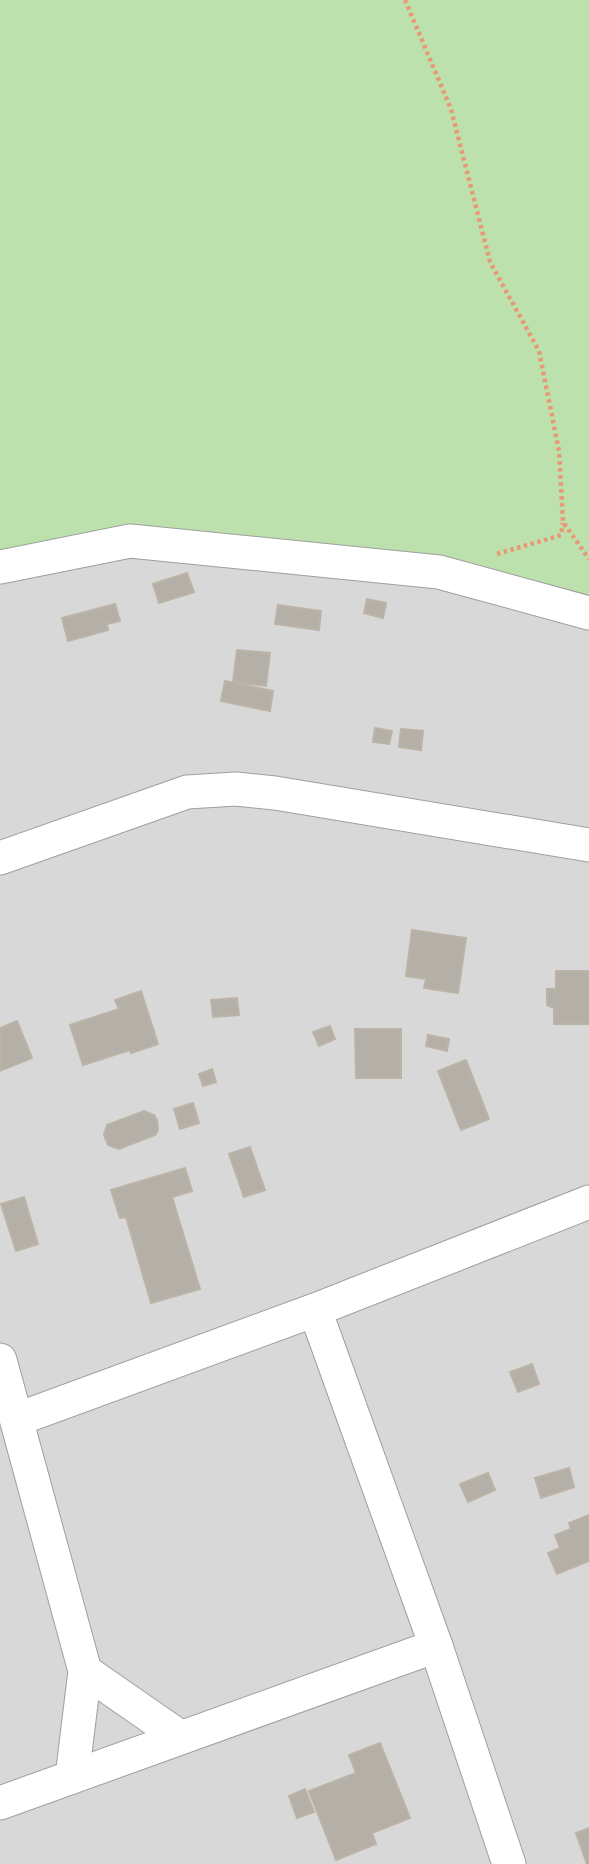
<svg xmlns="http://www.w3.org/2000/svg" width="589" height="1864" viewBox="0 0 589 1864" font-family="'Space Grotesk',sans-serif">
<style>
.residential{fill:#d9d8d8}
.grass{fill:#bce1ac}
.building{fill:#b4b0a8;stroke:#bbb4a6;stroke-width:2}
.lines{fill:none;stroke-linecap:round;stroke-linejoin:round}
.street-casing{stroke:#9f9f9f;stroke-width:35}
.path{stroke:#e99875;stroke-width:4.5;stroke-dasharray:3.5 3.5;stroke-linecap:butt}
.street{stroke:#fff;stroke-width:33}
</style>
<rect width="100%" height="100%" fill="#ebeae2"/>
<!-- residential -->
<path class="residential" d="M130,541L439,572L589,613V1864H0V567Z"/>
<!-- grass -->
<path class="grass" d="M0,0H589V613L439,572L130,541L0,567Z"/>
<!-- building -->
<g class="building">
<path d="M187,573L194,592L159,603L153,584Z"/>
<path d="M367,599L386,603L383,618L364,613Z"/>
<path d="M115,604L120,621L107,624L108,630L68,641L62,618Z"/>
<path d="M278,605L321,611L319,630L275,624Z"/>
<path d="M237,650L270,653L266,686L233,682Z"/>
<path d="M225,681L273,691L270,711L221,701Z"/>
<path d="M375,728L392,731L389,744L373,742Z"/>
<path d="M401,729L423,731L421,750L399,747Z"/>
<path d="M412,930L466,938L458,993L424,988L426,979L406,976Z"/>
<path d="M556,971H589V1024H554V1008L547,1005V989H556Z"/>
<path d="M141,991L158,1044L131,1053L130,1050L83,1065L70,1025L119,1009L115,1000Z"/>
<path d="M237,998L239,1015L213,1017L211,1000Z"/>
<path d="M17,1021L32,1058L0,1071V1028Z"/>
<path d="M330,1026L335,1039L319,1046L313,1032Z"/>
<path d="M355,1029H401V1078H356Z"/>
<path d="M428,1035L449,1039L447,1051L426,1046Z"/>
<path d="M466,1060L489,1119L461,1130L438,1071Z"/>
<path d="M212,1069L216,1082L203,1086L199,1074Z"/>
<path d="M193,1103L199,1123L180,1129L174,1109Z"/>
<path d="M144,1111L154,1115L157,1120L158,1130L155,1135L119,1149L108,1145L104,1135L107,1125Z"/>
<path d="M250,1147L265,1190L244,1197L229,1154Z"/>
<path d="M185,1168L192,1191L172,1197L200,1289L151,1303L126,1217L120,1218L111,1190Z"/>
<path d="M24,1197L38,1244L16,1251L1,1204Z"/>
<path d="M532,1364L539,1384L518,1392L510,1372Z"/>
<path d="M569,1468L574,1487L541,1498L535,1478Z"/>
<path d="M488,1473L495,1490L468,1502L460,1484Z"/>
<path d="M589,1515V1561L557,1574L548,1553L560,1548L555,1535L571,1529L569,1523Z"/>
<path d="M380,1743L410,1818L372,1833L376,1844L336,1860L309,1791L356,1773L349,1755Z"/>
<path d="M305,1789L314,1812L297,1818L289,1796Z"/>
<path d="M589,1828V1864H587L576,1833Z"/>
</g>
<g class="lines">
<defs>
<g id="street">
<path d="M0,567L130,541L439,572L589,613"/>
<path d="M0,858L187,792L236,789L275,793L589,845"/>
<path d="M315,1310L436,1646L509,1864"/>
<path d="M0,1360L85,1671L72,1777"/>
<path d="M18,1419L315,1310L589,1202"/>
<path d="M85,1671L180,1737"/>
<path d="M0,1803L436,1646"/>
</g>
</defs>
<!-- street casing -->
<use href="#street" class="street-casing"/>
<!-- path -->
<g class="path">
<path d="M405,0L451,109L490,262L539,351L559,451L563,522L589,559"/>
<path d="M497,554L561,535L563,523"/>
</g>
<!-- street -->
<use href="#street" class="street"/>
</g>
</svg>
